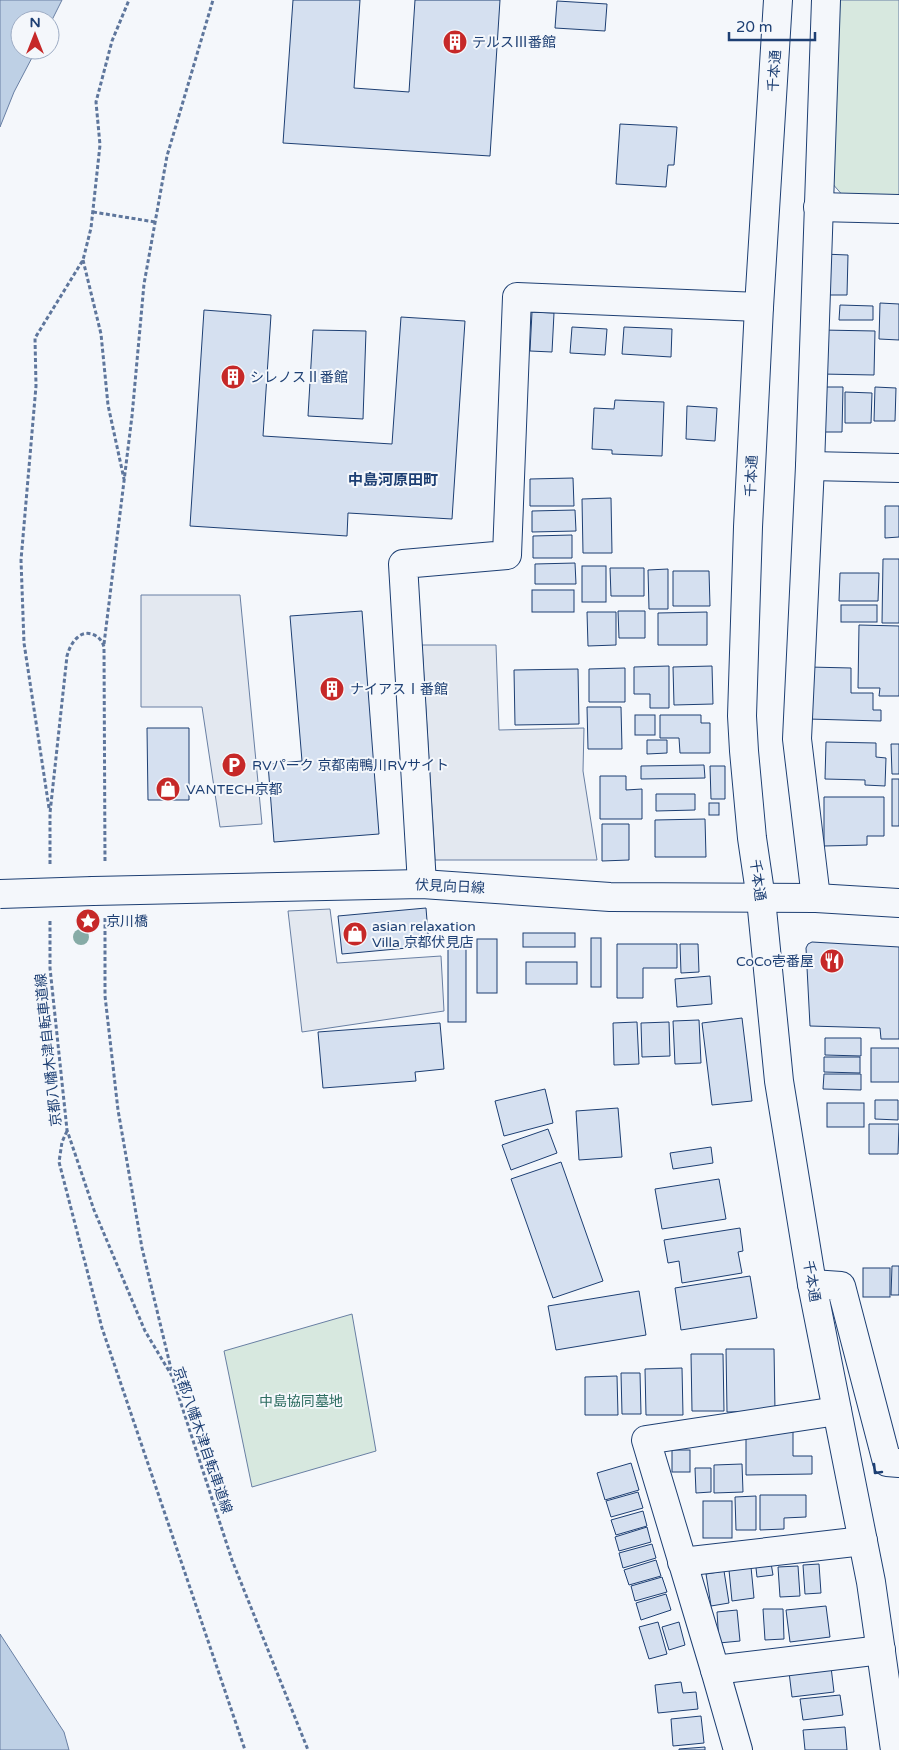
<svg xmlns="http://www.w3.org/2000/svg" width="899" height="1750" viewBox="0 0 899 1750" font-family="'Varela Round','Noto Sans JP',sans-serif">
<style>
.green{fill:#d7e8df;stroke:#687fa3}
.parking{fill:#e3e8f0;stroke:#687fa3}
.water{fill:#bed0e5;stroke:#687fa3}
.building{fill:#d5e0f0;stroke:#1d3f73}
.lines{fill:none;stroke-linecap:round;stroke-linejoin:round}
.minor-casing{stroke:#1d3f73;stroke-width:30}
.major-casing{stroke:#1d3f73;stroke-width:30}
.path{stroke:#5e769c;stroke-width:3;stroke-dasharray:4 2.5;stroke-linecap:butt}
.minor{stroke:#f4f7fb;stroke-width:28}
.major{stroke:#f4f7fb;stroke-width:28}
.major-bridge-casing{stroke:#1d3f73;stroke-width:30;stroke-linecap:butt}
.major-bridge{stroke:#f4f7fb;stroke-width:28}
.wall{stroke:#1d3f73;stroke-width:2.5}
.tree{fill:#86aba6}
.labels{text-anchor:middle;stroke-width:4;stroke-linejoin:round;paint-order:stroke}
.poi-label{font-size:14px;fill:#1d3f73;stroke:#f4f7fb;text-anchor:start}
.street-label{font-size:14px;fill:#1d3f73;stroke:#f4f7fb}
.park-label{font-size:14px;fill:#2c6c60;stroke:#f4f7fb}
.neighbourhood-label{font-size:15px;font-weight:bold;fill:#1d3f73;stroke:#f4f7fb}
</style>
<rect width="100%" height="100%" fill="#f4f7fb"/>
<!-- green -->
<g class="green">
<path d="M840,0H899V199L845,198L831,182Z"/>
<path d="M352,1314L376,1451L252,1487L224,1351Z"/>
</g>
<!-- parking -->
<g class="parking">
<path d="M141,595H240L262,824L220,827L202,707H141Z"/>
<path d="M422,645H496L499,730L584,728L583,771L597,860H435Z"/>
<path d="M330,909L337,963L441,956L444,1011L302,1032L288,911Z"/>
</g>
<!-- water -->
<g class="water">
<path d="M0,0H62L50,24V20H20V50H36L14,92L0,127Z"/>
<path d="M0,1634L64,1732L69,1750H0Z"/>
</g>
<!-- building -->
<g class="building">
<path d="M293,0H360L354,88L409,92L415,0H500L490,156L283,143Z"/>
<path d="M557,1L607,4L605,31L555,28Z"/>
<path d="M620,124L677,127L674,165H668L666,187L616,184Z"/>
<path d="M823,254L848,255L847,295H822Z"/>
<path d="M880,303L899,304V340L879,339Z"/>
<path d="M840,305L873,306V320H839Z"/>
<path d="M204,310L271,315L263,436L392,444L401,317L465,321L452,519L348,513L347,536L190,526Z"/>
<path d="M532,312L554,313L552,352L530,351Z"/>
<path d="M572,327L607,329L605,355L570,353Z"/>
<path d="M624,327L672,329L671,357L622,354Z"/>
<path d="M313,330L366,331L363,419L308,416Z"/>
<path d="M822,330L875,331L874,375L821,374Z"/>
<path d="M818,387H843L842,432H817Z"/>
<path d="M875,387L896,388L895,421H874Z"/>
<path d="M845,392L872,393L871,423H845Z"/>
<path d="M615,400L664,402L662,456L612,454V450L592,449L594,408L614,409Z"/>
<path d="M687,406L717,408L715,441L686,439Z"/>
<path d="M573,478L574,506H530V479Z"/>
<path d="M611,498L612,553H583L582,499Z"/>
<path d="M885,506H899V537L885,538Z"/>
<path d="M575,510L576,531L532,532V511Z"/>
<path d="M572,535V558H533V536Z"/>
<path d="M883,559H899V623H882Z"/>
<path d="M575,563L576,584H535V564Z"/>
<rect x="582" y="566" width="24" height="36"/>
<path d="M610,568H644V596H611Z"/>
<path d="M668,569V609H649L648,570Z"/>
<path d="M673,571H709L710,606H673Z"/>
<path d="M840,573H879L878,601H839Z"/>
<rect x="532" y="590" width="42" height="22"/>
<rect x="841" y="605" width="36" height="17"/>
<path d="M362,611L379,834L274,842L268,764L302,761L290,616Z"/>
<path d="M618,611H645V638H619Z"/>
<path d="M587,612H616V645L588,646Z"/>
<path d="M707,612V645H658V613Z"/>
<path d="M859,625L899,626V696H879L880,688H858Z"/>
<path d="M669,666V708H650V694H634V667Z"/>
<path d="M712,666L713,704L674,705L673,667Z"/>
<path d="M809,667L851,668V693H873V710H881V721L808,719Z"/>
<path d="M625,668V702H589V669Z"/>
<path d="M578,669L579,724L515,725L514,670Z"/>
<path d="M587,707H621L622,749H588Z"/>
<rect x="635" y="715" width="20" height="20"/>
<path d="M660,715H701V723H710V753H680L679,738H660Z"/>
<path d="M147,728H189V800H148Z"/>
<path d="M647,740H667V753L647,754Z"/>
<path d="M826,742L876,743V757L886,758L885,786L865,785V780L825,779Z"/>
<path d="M891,744H899V774H892Z"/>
<path d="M704,765L705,778L641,779V766Z"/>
<path d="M710,766H725V799H711Z"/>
<path d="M600,776H626V790L642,789V819H600Z"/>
<rect x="892" y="779" width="7" height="47"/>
<path d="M656,794H695V810L656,811Z"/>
<path d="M824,797H884V836H867V845L824,846Z"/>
<rect x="709" y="803" width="10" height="12"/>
<path d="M705,819L706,857H655V820Z"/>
<path d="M602,824H629V860L602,861Z"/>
<path d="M426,908L429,946L342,954L338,916Z"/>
<rect x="523" y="933" width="52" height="14"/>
<rect x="591" y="938" width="10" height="49"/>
<rect x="477" y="939" width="20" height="54"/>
<rect x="448" y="941" width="18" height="81"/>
<path d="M812,942L899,947V1039H881L880,1028L810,1026L806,948L808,944Z"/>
<path d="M617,944H677V968H643V998H617Z"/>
<path d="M680,944H698L699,972L681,973Z"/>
<rect x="526" y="962" width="51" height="22"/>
<path d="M710,976L712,1004L677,1007L675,979Z"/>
<path d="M742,1018L752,1101L712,1105L702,1023Z"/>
<path d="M699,1020L701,1063L675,1064L673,1021Z"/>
<path d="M637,1022L639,1064L614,1065L613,1023Z"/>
<path d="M669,1022L670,1056L642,1057L641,1023Z"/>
<path d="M440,1023L444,1069L415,1072L416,1081L323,1088L318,1032Z"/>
<path d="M825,1038H861V1056L825,1055Z"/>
<rect x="871" y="1048" width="28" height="34"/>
<path d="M824,1057H860V1073L824,1072Z"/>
<path d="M824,1074H861V1090L823,1089Z"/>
<path d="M545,1089L553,1123L504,1136L495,1101Z"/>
<path d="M875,1100H898V1120L875,1119Z"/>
<rect x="827" y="1103" width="37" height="24"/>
<path d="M618,1108L622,1157L579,1160L576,1111Z"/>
<path d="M869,1124H899L898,1154H869Z"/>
<path d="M548,1129L557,1153L511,1170L502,1145Z"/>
<path d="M711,1147L713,1163L673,1169L670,1153Z"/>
<path d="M561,1162L603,1281L553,1298L511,1179Z"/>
<path d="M719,1179L726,1219L662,1229L655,1189Z"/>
<path d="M740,1228L743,1251L738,1252L742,1273L682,1283L679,1261L668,1263L664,1240Z"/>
<path d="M892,1266H899V1295H891Z"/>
<rect x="863" y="1268" width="27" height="29"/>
<path d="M750,1276L757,1318L681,1330L675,1288Z"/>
<path d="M639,1291L646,1335L556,1350L548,1306Z"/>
<path d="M726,1349H774L775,1411L727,1412Z"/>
<path d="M691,1354H723L724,1411H692Z"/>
<path d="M682,1368L683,1415H646L645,1369Z"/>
<path d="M621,1373H640L641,1414H622Z"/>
<path d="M617,1376L618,1415H585V1377Z"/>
<path d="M746,1431H793V1456H812V1474L746,1475Z"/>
<rect x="672" y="1450" width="18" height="22"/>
<path d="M631,1463L639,1490L605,1500L597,1473Z"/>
<path d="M742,1464L743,1492L714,1493V1465Z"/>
<path d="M695,1468H711V1492L696,1493Z"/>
<path d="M638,1492L643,1508L611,1517L606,1501Z"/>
<path d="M760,1495H806V1517L784,1518V1529L760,1530Z"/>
<path d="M756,1496V1530H736L735,1497Z"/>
<rect x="703" y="1501" width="29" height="37"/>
<path d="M643,1511L647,1526L616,1535L611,1520Z"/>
<path d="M647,1527L651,1542L619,1551L615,1537Z"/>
<path d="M652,1544L656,1558L623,1568L619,1553Z"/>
<path d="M770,1557L773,1575L757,1577L755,1559Z"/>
<path d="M656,1560L661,1576L629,1585L624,1570Z"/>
<path d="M819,1564L821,1593L805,1594L803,1565Z"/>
<path d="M798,1566L800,1596L780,1597L778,1567Z"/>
<path d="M751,1567L754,1598L732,1601L729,1570Z"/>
<path d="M724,1571L729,1603L711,1606L706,1574Z"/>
<path d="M662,1577L667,1592L635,1601L631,1586Z"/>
<path d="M666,1594L671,1610L641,1620L636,1603Z"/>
<path d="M826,1606L830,1637L790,1642L786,1610Z"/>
<path d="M763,1609H783L784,1639L765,1640Z"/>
<path d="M737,1610L740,1641L719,1643L717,1612Z"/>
<path d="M658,1622L667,1654L649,1659L639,1627Z"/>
<path d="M679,1622L685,1645L669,1650L662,1627Z"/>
<path d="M831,1667L834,1692L792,1697L789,1672Z"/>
<path d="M681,1682L683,1693L696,1692L698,1709L658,1713L655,1685Z"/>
<path d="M840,1695L843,1715L803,1720L800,1699Z"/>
<path d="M701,1716L704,1743L673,1746L671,1719Z"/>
<path d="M845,1727L847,1750H805L803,1730Z"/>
<path d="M705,1747V1750H679V1749Z"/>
</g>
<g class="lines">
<defs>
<g id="minor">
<path d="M778,0L759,307L748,527L742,716L744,751L752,838L761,899L779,1081L812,1284L871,1582L895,1750"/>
<path d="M818,207L899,209"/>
<path d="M810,466L899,468"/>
<path d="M422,884L403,564L507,555L517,297L759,307"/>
<path d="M816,898L797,739L810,466L826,0"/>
<path d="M812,1284L841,1286L887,1462L899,1463"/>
<path d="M682,1562L863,1541"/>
<path d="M715,1670L881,1650"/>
<path d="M738,1750L715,1670L646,1440L837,1411"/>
</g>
<path id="major" d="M93,891L422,884L610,897L816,898L899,903"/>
</defs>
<!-- minor casing -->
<use href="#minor" class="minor-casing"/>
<!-- major casing -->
<use href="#major" class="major-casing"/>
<!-- path -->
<g class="path">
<path d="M93,212L155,222"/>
<path d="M83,260L101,334L108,405L124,479"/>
<path d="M104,644L132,416L144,284L167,156L213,0"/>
<path d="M49,808L24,643L21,560L36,386L35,338L83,260L91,228L100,145L96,102L112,41L129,0"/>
<path d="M50,864V813L67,656C69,649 72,642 78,637C87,629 101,635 104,647L105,863"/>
<path d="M105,918V996L118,1110L142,1248L172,1373"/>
<path d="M50,921V968L67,1130L94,1210L145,1331L172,1376L232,1560L308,1750"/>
<path d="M67,1131L62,1142L59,1162L102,1328L245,1750"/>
</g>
<!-- minor -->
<use href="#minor" class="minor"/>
<!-- major -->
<use href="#major" class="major"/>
<defs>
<path id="major-bridge" d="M0,894L93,891"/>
</defs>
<!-- major-bridge casing -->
<use href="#major-bridge" class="major-bridge-casing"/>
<!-- major-bridge -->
<use href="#major-bridge" class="major-bridge"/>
<!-- wall -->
<path class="wall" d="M874,1464L875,1473L882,1472"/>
</g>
<!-- trees -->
<circle class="tree" cx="81" cy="937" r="8"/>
<!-- icons -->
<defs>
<symbol id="building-disc" viewBox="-11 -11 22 22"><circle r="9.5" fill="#c62828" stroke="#f4f7fb"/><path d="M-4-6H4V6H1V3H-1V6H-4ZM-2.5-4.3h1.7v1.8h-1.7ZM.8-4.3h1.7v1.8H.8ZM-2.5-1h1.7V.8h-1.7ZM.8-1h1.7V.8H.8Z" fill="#fff"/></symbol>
<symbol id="parking-disc" viewBox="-11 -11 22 22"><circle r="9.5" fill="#c62828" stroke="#f4f7fb"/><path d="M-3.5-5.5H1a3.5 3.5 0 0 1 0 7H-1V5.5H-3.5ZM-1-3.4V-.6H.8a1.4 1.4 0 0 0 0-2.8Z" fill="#fff"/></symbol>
<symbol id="shop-disc" viewBox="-11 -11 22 22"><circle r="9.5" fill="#c62828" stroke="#f4f7fb"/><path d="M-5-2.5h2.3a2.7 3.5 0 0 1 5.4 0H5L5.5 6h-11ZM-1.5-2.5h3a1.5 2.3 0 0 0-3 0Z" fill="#fff"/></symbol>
<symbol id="sight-disc" viewBox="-11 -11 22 22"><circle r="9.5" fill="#c62828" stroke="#f4f7fb"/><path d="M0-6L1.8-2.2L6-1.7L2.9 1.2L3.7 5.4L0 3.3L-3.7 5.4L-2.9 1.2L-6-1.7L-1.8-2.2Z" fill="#fff"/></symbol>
<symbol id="restaurant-disc" viewBox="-11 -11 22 22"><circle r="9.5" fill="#c62828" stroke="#f4f7fb"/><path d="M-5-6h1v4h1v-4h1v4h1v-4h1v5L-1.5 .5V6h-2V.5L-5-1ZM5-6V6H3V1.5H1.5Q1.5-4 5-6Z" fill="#fff"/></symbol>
</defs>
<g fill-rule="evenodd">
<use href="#building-disc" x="441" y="28" width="28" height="28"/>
<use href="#building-disc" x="219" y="363" width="28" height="28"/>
<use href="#building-disc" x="318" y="675" width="28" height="28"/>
<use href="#parking-disc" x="220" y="751" width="28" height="28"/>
<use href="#shop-disc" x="154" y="775" width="28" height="28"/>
<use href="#sight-disc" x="74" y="907" width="28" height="28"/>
<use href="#shop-disc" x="341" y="920" width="28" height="28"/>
<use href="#restaurant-disc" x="818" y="947" width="28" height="28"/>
</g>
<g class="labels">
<!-- poi labels -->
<g class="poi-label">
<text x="472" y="47">テルスⅢ番館</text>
<text x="250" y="382">シレノスⅡ番館</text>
<text x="350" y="694">ナイアスⅠ番館</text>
<text x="252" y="770">RVパーク 京都南鴨川RVサイト</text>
<text x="186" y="794">VANTECH京都</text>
<text x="106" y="926">京川橋</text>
<text x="372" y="931">asian relaxation<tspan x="372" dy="16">Villa 京都伏見店</tspan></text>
<text x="814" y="966" text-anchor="end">CoCo壱番屋</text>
</g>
<!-- street labels -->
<g class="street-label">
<text transform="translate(774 71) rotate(-86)" y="5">千本通</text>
<text transform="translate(751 476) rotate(-87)" y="5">千本通</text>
<text transform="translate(758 880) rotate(82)" y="5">千本通</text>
<text transform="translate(450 886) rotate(3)" y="5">伏見向日線</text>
<text transform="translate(48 1050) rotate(-96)" y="5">京都八幡木津自転車道線</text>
<text transform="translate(812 1281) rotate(80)" y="5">千本通</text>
<text transform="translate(203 1440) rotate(71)" y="5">京都八幡木津自転車道線</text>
</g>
<!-- park labels -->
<g class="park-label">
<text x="301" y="1406">中島協同墓地</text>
</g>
<!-- neighbourhood labels -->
<g class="neighbourhood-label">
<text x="393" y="485">中島河原田町</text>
</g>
</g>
<!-- north arrow -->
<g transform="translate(35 35)"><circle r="24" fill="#f4f7fb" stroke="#9eadc5"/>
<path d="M0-4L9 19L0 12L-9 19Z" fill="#c62828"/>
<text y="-8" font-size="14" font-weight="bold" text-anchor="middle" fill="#1d3f73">N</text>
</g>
<!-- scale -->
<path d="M729 32v8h86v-8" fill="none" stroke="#1d3f73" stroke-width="2.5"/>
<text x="736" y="32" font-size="15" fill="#1d3f73" stroke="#f4f7fb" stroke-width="4" paint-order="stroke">20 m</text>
</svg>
